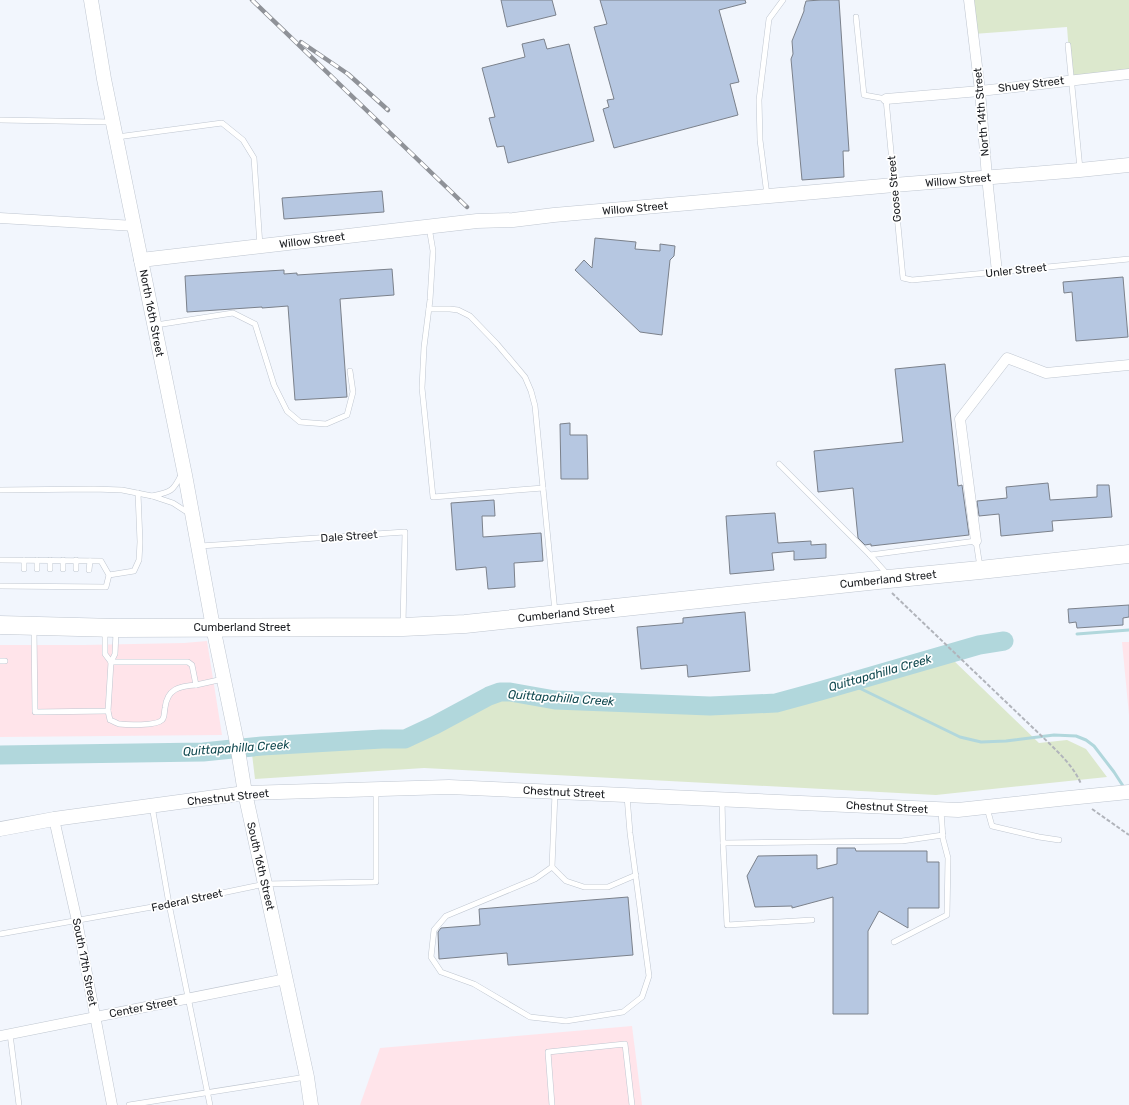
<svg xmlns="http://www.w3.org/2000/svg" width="1129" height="1105" viewBox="0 0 1129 1105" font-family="Rubik,sans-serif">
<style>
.commercial{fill:#ffe4ea}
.green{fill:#dce8cd}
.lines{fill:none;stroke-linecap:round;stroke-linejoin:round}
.stream{stroke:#b1d7dc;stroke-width:3}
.river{stroke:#b1d7dc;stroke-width:19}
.building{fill:#b6c7e1;stroke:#7b818b}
.lane-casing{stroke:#bfc6d0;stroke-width:6}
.street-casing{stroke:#bfc6d0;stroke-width:11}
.secondary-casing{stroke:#bfc6d0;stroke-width:15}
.highway-casing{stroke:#bfc6d0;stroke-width:19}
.path{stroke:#b1b4bb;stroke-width:2;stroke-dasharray:4 2;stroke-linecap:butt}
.lane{stroke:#fff;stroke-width:5}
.street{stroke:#fff;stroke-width:10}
.secondary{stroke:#fff;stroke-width:14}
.highway{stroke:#fff;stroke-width:18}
.rail-casing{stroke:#8f9298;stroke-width:4.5}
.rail{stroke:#fff;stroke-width:3;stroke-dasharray:9;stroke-linecap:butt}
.labels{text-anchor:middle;stroke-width:3.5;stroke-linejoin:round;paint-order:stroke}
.street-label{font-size:11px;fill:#1a1c20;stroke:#fff}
.water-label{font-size:12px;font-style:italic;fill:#10484f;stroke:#fff}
</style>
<rect width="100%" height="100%" fill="#f2f6fd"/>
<!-- commercial -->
<g class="commercial">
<path d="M207,641L222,735L0,737V645H84L184,643Z"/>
<path d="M1122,642H1129V715Z"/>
<path d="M632,1026L642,1105H360L380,1048Z"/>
</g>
<!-- green -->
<g class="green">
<path d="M970,0H1129V74L1071,80L1067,27L973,34Z"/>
<path d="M952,659L1039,743L1067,740L1086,749L1107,777L936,795L424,768L255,779L252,754L406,746L495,700L507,698L555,706L715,712L777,708Z"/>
</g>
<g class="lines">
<!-- stream -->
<g class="stream">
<path d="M1077,634L1129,630"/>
<path d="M849,683L960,737L981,742L1006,741L1054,735L1076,736L1086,740L1094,746L1114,772L1125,789"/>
</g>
<!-- river -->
<path class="river" d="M0,755L203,752L262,746L382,739H405L435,725L489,696L500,692H510L555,700L710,706L776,703L820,691L979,645L1004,641"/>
</g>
<!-- building -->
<g class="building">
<path d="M501,0H552L556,15L507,27Z"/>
<path d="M600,0H745L746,3L719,10L739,82L730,84L738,115L614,148L603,109L609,107L607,100L614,99L594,27L607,24Z"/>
<path d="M821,0H839L849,151H843L844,177L802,180L791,59L793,54L792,41L804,11V8L806,1Z"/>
<path d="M544,39L547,49L569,44L594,141L508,163L504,146L497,147L489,118L495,117L482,68L525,57L522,44Z"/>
<path d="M382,191L384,212L284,219L282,198Z"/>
<path d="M595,238L636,242L635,249L660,251V244L675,246L674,256L670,260L662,335L640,332L575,270L584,260L592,268Z"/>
<path d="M392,269L394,295L340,299L347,397L295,400L288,306L262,308V307L187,312L185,276L284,270V274L297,273V275Z"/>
<path d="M1123,277L1128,337L1076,341L1072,292L1064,293L1063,282Z"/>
<path d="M945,364L958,486L962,485L969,535L871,546V544L865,545L858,538L853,488L818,492L814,451L903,442L895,369Z"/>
<path d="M570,423V435H587L588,479H561L560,424Z"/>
<path d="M1048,483L1050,500L1097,497V485H1109L1112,517L1052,521L1053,531L1001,536L999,514L979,516L977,501L1007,498L1006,487Z"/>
<path d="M494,500L495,516H482L483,537L541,533L543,561L514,563L515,587L488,589L486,567L456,570L451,503Z"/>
<path d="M775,513L778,543L811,541V545L826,544V558L794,560V551L772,553L774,570L730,574L726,516Z"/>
<path d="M1129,605V617L1123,618V625L1077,628L1076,622L1069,623L1068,609Z"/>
<path d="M745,612L750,671L688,677L687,665L641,669L637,627L683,623V618Z"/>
<path d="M837,848H855L856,851H927V862H939V908H908V928L879,911L868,931V1014H833V897L792,908V906L755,907L747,876L758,856L817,855V869L837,864Z"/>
<path d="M628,897L633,955L508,965L507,953L439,959L438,932L441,928L480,925L479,909Z"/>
</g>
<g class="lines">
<defs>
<g id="lane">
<path d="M856,17L864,95L886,99L903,278L912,280L997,272L1129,259"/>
<path d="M1068,45L1080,169"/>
<path d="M0,120L111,122"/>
<path d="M117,137L222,123L243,140L254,158L260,246"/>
<path d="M767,195L760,140L759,100L769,19L783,0"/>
<path d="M429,227L433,251L430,300L424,347L422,388L433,497L543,488L555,612"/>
<path d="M429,309H450L458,310L470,316L497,344L525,377L531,391L535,406L543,488"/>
<path d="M156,325L233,313L255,324L274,385L287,411L300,422L326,424L347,415L353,392L350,371"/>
<path d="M779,464L870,555"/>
<path d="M181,475C173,492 170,492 152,496L173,503L190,514"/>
<path d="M0,490L94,489L122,490L152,496"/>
<path d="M200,546L405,532L403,625"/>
<path d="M0,560L101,561L109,575L106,587L0,586"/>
<path d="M24,560V569"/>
<path d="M37,560V569"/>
<path d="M50,560V569"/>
<path d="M63,560V569"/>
<path d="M76,560V569"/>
<path d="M89,570L90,561"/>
<path d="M887,574L870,555L976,541L980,567"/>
<path d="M109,575L134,571L139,560L140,542L138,493"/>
<path d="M34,629L35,712L108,711L111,662L115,654L116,632"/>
<path d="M105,631V654L111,662"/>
<path d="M0,661H5"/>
<path d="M111,662H188L192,665L196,685L223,679"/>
<path d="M108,711L110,720C113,721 116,723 119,724C127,725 156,726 162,720C165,717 164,712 165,708C167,689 179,686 196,685"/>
<path d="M555,793L552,867L535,879L446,916L434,930L431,957L441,972L474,984L530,1017L566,1021L623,1012L642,997L649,976L630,833L627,796"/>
<path d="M722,800L723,843L902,841L943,835"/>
<path d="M152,806L169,904L210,1105"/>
<path d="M987,808L992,826L1039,837L1059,840"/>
<path d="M723,843L727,925L812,920"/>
<path d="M552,867L566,881L584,887H608L636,875"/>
<path d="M0,934L169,904L265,884L376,882V790"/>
<path d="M894,942L947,915L948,858L943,839L941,811"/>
<path d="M10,1034L19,1105"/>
<path d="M129,1105L306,1077"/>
<path d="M552,1105L548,1052L625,1044L632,1105"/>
</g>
<g id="street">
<path d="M969,0L980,91L987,177L997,272"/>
<path d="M886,99L980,91L1129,74"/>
<path d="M0,218L135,226"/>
<path d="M976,541L960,419L1007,358L1046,373L1129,365"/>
<path d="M54,819L77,921L112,1105"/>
<path d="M0,1036L286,979"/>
</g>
<g id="secondary">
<path d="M91,0L104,79L185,475L213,627L236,738L245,793L265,884L307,1077L311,1105"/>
<path d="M141,260L477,221L513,220L554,215L894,185L1080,170L1129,165"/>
<path d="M0,829L54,819L245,793L449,787L958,810L1059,799L1129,792"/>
</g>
<path id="highway" d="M0,625L117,628L403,627L465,624L878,580L980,570L1129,554"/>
</defs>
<!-- lane casing -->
<use href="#lane" class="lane-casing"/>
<!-- street casing -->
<use href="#street" class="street-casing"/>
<!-- secondary casing -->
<use href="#secondary" class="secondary-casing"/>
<!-- highway casing -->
<use href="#highway" class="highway-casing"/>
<!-- path -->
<g class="path">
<path d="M892,593L1052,746C1063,757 1075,769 1081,784"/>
<path d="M1092,809L1129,835"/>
</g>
<!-- lane -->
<use href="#lane" class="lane"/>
<!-- street -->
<use href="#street" class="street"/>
<!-- secondary -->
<use href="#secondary" class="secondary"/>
<!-- highway -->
<use href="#highway" class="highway"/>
<defs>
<g id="rail">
<path d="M252,0L467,207"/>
<path d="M301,42L348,74L388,110"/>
</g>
</defs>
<!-- rail casing -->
<use href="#rail" class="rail-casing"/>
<!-- rail -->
<use href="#rail" class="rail"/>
</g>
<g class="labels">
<!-- street labels -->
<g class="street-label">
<text transform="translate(1031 84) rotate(-7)" y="4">Shuey Street</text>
<text transform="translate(981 112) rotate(-95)" y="4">North 14th Street</text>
<text transform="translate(958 180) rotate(-5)" y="4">Willow Street</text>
<text transform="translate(894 189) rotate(-95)" y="4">Goose Street</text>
<text transform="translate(635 208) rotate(-5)" y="4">Willow Street</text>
<text transform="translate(312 240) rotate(-7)" y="4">Willow Street</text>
<text transform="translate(1016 270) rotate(-6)" y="4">Unler Street</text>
<text transform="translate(152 313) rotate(79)" y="4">North 16th Street</text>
<text transform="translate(349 536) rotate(-4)" y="4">Dale Street</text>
<text transform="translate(888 579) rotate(-6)" y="4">Cumberland Street</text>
<text transform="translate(566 613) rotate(-6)" y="4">Cumberland Street</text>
<text x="242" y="631">Cumberland Street</text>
<text transform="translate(564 792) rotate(3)" y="4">Chestnut Street</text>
<text transform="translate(228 797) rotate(-6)" y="4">Chestnut Street</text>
<text transform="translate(887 807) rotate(3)" y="4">Chestnut Street</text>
<text transform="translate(261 866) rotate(77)" y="4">South 16th Street</text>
<text transform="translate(187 900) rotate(-12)" y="4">Federal Street</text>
<text transform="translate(85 962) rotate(79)" y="4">South 17th Street</text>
<text transform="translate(143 1007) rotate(-11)" y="4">Center Street</text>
</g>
<!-- water labels -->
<g class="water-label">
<text transform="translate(880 673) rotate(-16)" y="4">Quittapahilla Creek</text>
<text transform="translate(561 698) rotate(4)" y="4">Quittapahilla Creek</text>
<text transform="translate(236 748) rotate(-4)" y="4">Quittapahilla Creek</text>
</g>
</g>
</svg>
